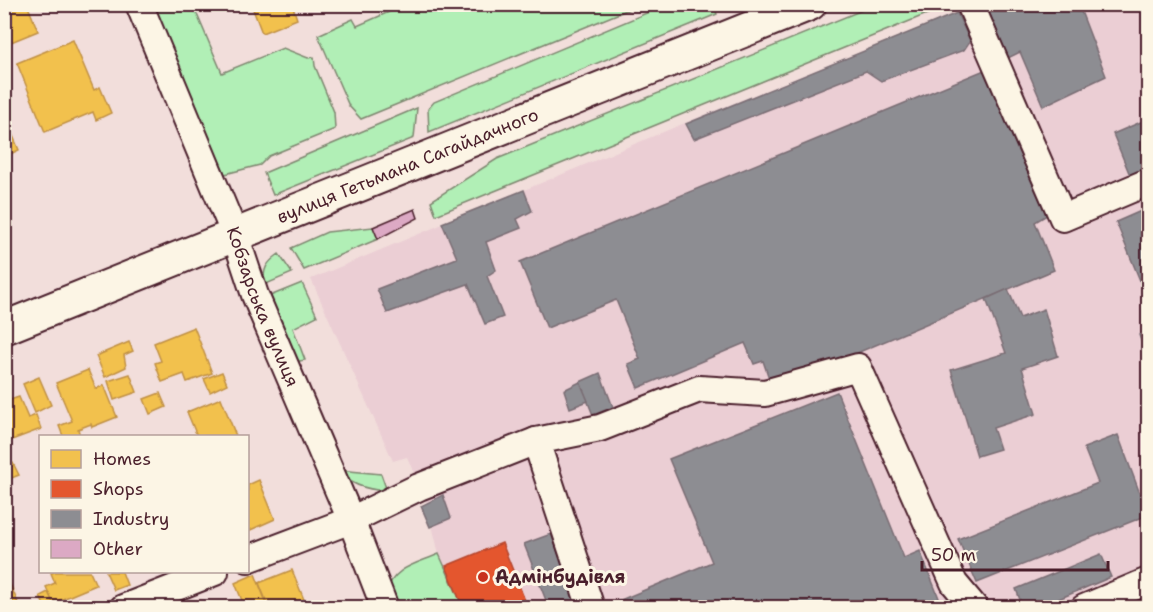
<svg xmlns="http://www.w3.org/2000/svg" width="1153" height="612" viewBox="0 0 1153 612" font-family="'Shantell Sans',sans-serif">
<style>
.built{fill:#ebced4}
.green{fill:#b1efb6;stroke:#7e8770;stroke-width:1.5}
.homes{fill:#f2c14e;stroke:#c09044;stroke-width:1.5}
.shops{fill:#e4572e;stroke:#b6462d;stroke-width:1.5}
.industry{fill:#8d8d92;stroke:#796c73;stroke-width:1.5}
.building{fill:#dca9c4;stroke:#4a1f2b;stroke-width:1.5}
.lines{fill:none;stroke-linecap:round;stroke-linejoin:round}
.minor-casing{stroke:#4a1f2b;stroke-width:30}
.major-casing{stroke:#4a1f2b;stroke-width:36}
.minor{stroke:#fcf5e5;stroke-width:26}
.major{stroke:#fcf5e5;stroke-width:32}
.poi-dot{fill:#c8321e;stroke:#fcf5e5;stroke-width:2}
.labels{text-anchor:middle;stroke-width:6;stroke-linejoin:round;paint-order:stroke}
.street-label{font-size:18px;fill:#4a1f2b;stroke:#fcf5e5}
.poi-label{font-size:18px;font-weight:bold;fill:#4a1f2b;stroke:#fcf5e5;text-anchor:start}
</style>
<rect width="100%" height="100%" fill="#f2dedb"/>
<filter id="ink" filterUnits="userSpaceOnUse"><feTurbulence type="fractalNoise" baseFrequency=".0167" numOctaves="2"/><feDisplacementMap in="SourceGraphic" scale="12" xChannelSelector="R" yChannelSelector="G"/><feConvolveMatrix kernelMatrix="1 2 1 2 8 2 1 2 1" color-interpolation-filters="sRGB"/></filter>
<g filter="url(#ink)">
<!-- built -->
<path class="built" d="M979,4L1148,5V607H463L439,554L426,501L407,457L393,461L311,279L680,125Z"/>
<!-- green -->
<g class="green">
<path d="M668,4L714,5L717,14L429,132L428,109L434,102Z"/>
<path d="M877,4L949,5L436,215L431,201L497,159Z"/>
<path d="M151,5H193L222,73L283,48L308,58L314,57L315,66L334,112L335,129L269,156L260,165L225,174Z"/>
<path d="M405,5V4L639,5L361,119L349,106L318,35L353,19L357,26Z"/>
<path d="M417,108L414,138L273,195L264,173Z"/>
<path d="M373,227L378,239L304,270L291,248L327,232Z"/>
<path d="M279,254L292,273L264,285C263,269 266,263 279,254Z"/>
<path d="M302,283L317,316L293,328L305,360L295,362L270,296Z"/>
<path d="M339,470L381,474L387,491C369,490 349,486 339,470Z"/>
<path d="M439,554L463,607H393L386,593C393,567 416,564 439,554Z"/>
</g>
<!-- homes -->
<g class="homes">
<path d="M4,4H27L38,31L4,45Z"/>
<path d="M251,4H292L297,19L262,33Z"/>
<path d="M73,40L94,90L100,87L111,113L96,120L93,112L45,132L17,63Z"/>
<path d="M4,115L19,150L4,157Z"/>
<path d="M5,205L12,222L4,226V205Z"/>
<path d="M194,327L212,373L187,382L184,374L162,382L155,363L161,361L154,343Z"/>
<path d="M129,342L133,351L124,355L126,367L105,377L96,356Z"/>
<path d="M88,370L96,389L104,385L117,417L92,427L91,424L78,429L80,436H63L59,426L72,421L56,383Z"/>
<path d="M222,372L227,384L210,392L204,379Z"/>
<path d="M130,374L137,392L114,400L108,381Z"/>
<path d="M39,377L51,405L35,413L23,384Z"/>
<path d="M160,393L166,407L150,414L144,399Z"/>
<path d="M19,397L28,418L36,415L41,429L4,443V402Z"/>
<path d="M221,398L236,436H197L187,412Z"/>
<path d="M4,452L9,464L13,463L19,475L4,481Z"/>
<path d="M259,480L275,519L248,531V485Z"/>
<path d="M292,570L307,607L269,608L259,583Z"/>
<path d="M55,572H90L96,585L53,603L46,587L55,583L51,573Z"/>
<path d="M106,572H122L127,585L114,590Z"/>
<path d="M6,574L20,608H4Z"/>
<path d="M255,574L266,602L245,608L235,583Z"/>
<path d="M48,592L53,603L55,608H45L40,596Z"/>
</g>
<!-- shops -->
<path class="shops" d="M502,543L528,608H463L446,566Z"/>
<!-- industry -->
<g class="industry">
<path d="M985,4H1082L1079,6L1106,76L1043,106L1020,52L1006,59Z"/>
<path d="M957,13L970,41L964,50L881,81L866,71L694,139L686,124Z"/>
<path d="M987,69L1047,215L1035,222L1054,270L833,363L770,381L763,361L754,364L745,343L638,388L628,364L640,359L616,300L547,328L520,262Z"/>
<path d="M1148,119V173L1132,180L1113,134Z"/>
<path d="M524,190L532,211L517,219L521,228L486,242L496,270L487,276L503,317L485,324L468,284L387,313L377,289L457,258L442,223Z"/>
<path d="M1148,208V300L1116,222Z"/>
<path d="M1008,289L1020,318L1044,309L1058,356L1022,368L1036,414L993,428L1000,449L977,456L951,370L1006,353L986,299Z"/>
<path d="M1148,332V360L1139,335Z"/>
<path d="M600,373L613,407L593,415L580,382Z"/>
<path d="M580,382L588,401L570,408L564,390Z"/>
<path d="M837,392L904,558L920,551L943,608H612L611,604L712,562L669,459Z"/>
<path d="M1118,435L1148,515L977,583L958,539L1098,483L1084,448Z"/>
<path d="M443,495L451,518L430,527L421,506Z"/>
<path d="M551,534L579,608H549L524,544Z"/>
<path d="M1101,554L1111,577L1037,608H1023L1016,589Z"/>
</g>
<!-- building -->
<path class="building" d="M415,209L418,218L378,239L373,227Z"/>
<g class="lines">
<defs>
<g id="minor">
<path id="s1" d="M139,4L235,235L255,295L351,520L385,608"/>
<path d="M970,4L1063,218L1148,182"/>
<path d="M536,441L591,608"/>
<path d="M248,559L351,520L419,487L536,441L600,428L699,389L765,393L858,367L954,583L975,608"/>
<path d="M123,608L215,572"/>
<path d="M1084,608L1148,581"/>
</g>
<g id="major">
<path id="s2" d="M4,328L810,4"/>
</g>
</defs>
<!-- minor casing -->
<use href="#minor" class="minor-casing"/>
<!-- major casing -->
<use href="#major" class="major-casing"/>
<!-- minor -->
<use href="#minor" class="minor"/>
<!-- major -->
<use href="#major" class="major"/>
</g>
</g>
<!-- markers -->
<circle class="poi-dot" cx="483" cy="577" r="6"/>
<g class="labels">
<!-- street labels -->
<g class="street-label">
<text dy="6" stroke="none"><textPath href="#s2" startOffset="435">вулиця Гетьмана Сагайдачного</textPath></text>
<text dy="6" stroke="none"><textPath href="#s1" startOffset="327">Кобзарська вулиця</textPath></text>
</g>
<!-- poi labels -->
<g class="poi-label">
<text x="495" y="583">Адмінбудівля</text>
</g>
</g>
<!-- margin -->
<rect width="1153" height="612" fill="none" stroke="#fcf5e5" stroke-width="24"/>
<rect x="12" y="12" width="1129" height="588" fill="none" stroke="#4a1f2b" stroke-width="2" filter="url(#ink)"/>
<!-- legend -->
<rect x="39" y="435" width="210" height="138" fill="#fcf5e5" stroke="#b59f9b" stroke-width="1.5"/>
<rect x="51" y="450" width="30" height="18" fill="#f2c14e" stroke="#b59f9b" stroke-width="1.5"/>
<text x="93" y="465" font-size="18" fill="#4a1f2b">Homes</text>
<rect x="51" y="480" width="30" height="18" fill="#e4572e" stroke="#b59f9b" stroke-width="1.5"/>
<text x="93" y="495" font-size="18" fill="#4a1f2b">Shops</text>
<rect x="51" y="510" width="30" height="18" fill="#8d8d92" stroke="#b59f9b" stroke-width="1.5"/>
<text x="93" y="525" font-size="18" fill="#4a1f2b">Industry</text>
<rect x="51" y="540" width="30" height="18" fill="#dca9c4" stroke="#b59f9b" stroke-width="1.5"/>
<text x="93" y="555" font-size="18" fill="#4a1f2b">Other</text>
<!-- scale -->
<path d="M922 561v9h186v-9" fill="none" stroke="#4a1f2b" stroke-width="3"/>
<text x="931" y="561" font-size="18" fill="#4a1f2b" stroke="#fcf5e5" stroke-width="4.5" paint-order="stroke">50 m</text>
</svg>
